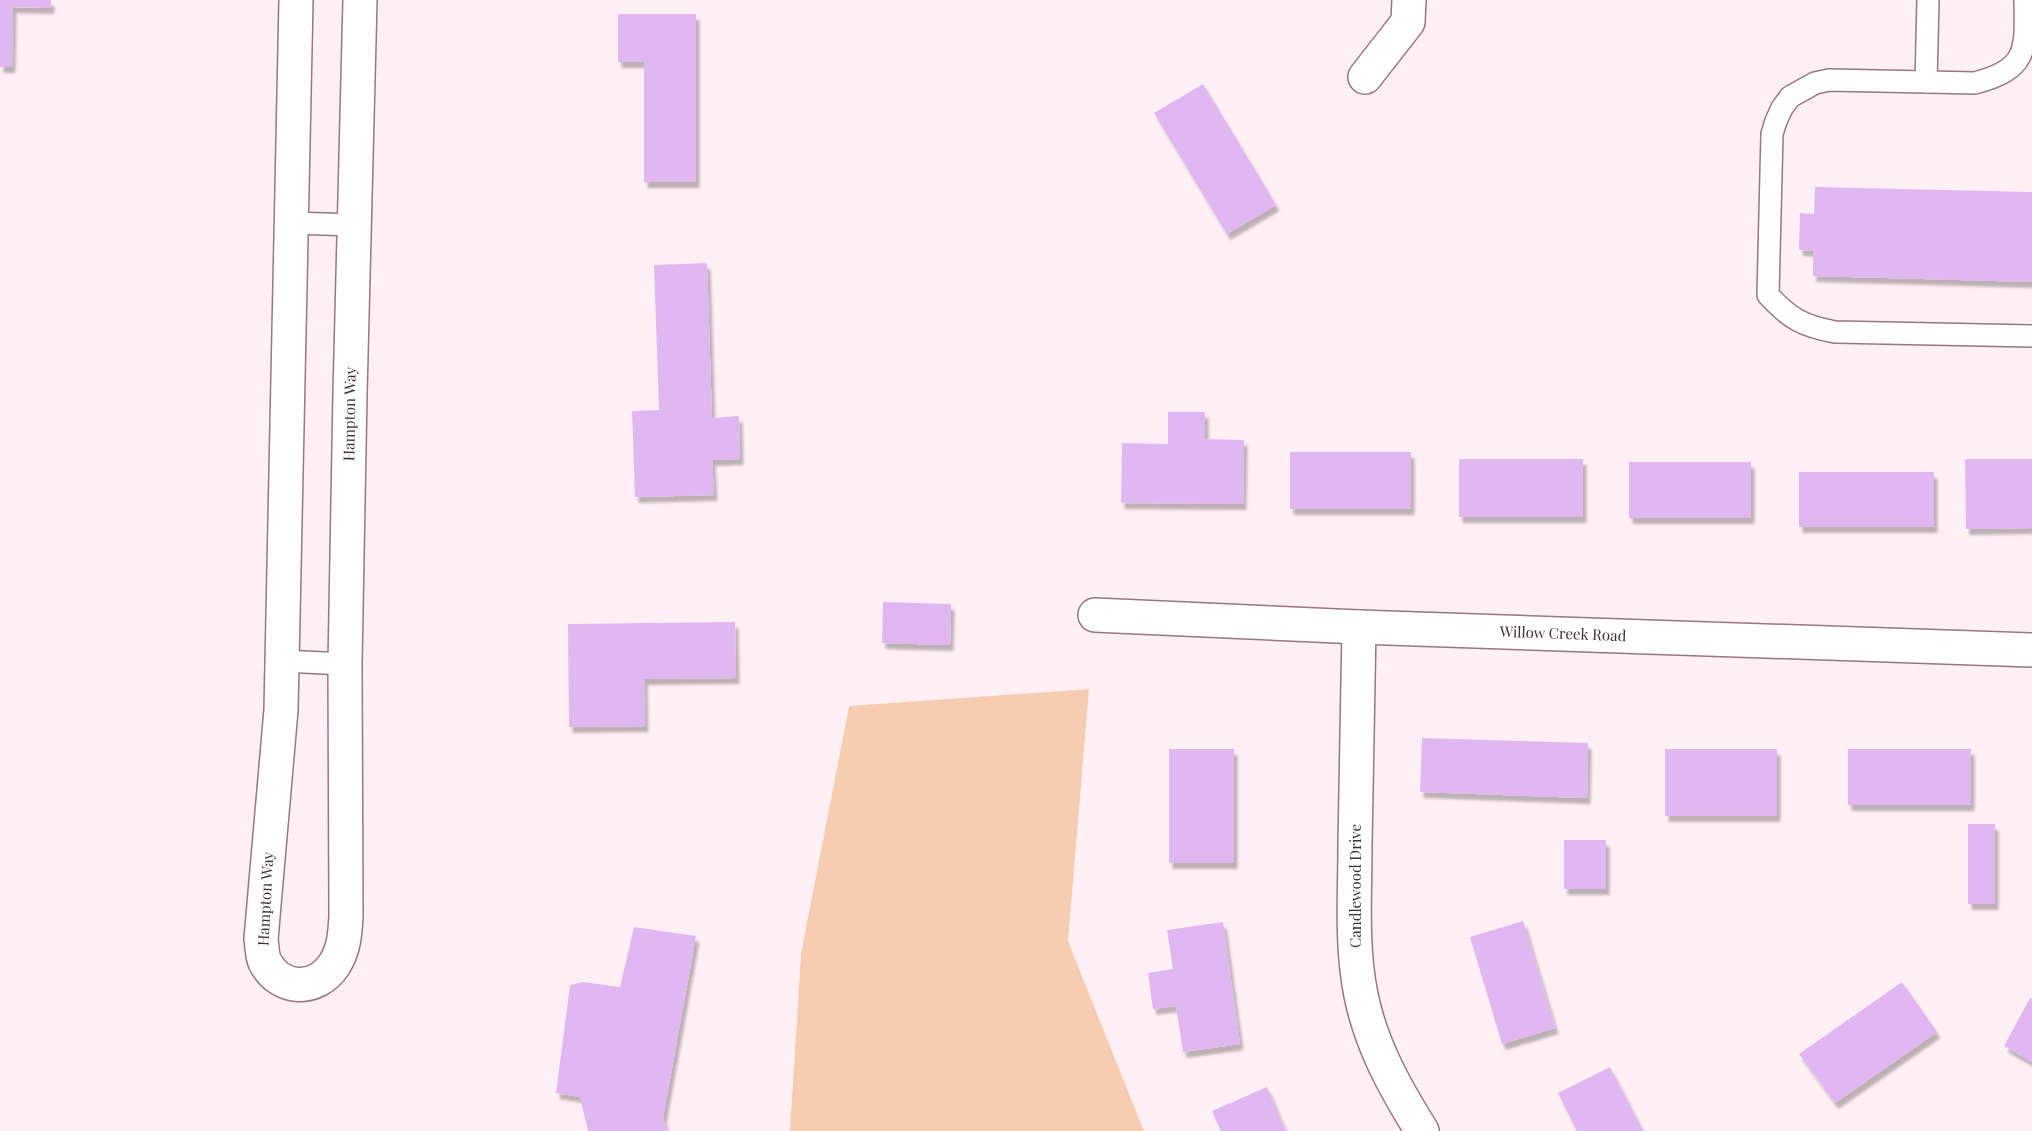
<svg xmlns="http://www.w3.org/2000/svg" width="2032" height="1131" viewBox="0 0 2032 1131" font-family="'Playfair Display',serif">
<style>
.green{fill:#f7cdb1}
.building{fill:#e1b7f2;filter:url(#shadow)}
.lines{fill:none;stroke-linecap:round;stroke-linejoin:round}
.lane-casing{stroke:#977786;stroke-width:24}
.street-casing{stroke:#977786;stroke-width:36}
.lane{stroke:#fff;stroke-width:21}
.street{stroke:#fff;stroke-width:33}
.labels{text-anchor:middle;stroke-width:4.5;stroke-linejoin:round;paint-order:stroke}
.street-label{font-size:15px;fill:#3e3036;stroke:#fff}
</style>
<defs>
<filter id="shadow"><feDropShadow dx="3.5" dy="6" stdDeviation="1.5" flood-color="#0004"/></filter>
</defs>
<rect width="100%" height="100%" fill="#fff0f6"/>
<!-- green -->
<path class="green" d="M1089,689L1068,941L1144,1131H790L801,954L849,706Z"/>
<!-- building -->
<g class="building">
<path d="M0,0H51V8L13,7L12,67H0Z"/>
<path d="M618,14H696V182H644V62H618Z"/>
<path d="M1203,84L1276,205L1227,234L1154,113Z"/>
<path d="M1815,187L2032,192V282L1813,276V251L1799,250L1800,213L1814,214Z"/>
<path d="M707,263L712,418L739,416L740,459L712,460L714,495L635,497L632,411L659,410L654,265Z"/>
<path d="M1168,412H1205V439L1244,440L1243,504L1121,503L1122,443L1168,444Z"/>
<rect x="1290" y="452" width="121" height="57"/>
<rect x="1459" y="459" width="124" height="58"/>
<path d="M1965,459H2032V528L1966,529Z"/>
<rect x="1629" y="462" width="122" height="56"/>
<rect x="1799" y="472" width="135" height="55"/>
<path d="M883,602L951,604L950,645L882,643Z"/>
<path d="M735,622L736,678L644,679L645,726L569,727L568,624Z"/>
<path d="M1422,738L1588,743L1587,798L1420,792Z"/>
<rect x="1169" y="749" width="65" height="114"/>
<rect x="1665" y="749" width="112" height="67"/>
<rect x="1848" y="749" width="123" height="56"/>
<rect x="1968" y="824" width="27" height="80"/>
<rect x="1564" y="840" width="42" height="49"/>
<path d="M1523,921L1555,1028L1502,1044L1470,937Z"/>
<path d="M1223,922L1240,1044L1183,1052L1176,1006L1153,1009L1148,973L1173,969L1167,930Z"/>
<path d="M634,927L696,936L663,1118L667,1131H588L580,1097L556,1093L570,985L583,982L620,987Z"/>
<path d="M1902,982L1937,1032L1835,1103L1799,1054Z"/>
<path d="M2030,998L2032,999V1062L2004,1046Z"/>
<path d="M1610,1067L1643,1131H1577L1558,1093Z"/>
<path d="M1267,1087L1286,1131H1221L1212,1111Z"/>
</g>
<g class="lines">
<defs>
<g id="lane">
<path d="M2025,0C2026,50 2028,69 1975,83L1829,80L1815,83L1790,97L1782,108L1776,121L1772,134L1768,295C1790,319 1803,326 1835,332L2032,336"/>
<path d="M1926,82L1928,0"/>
<path d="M292,223L354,225"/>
<path d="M283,661L345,664"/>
</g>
<g id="street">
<path d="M296,0L281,710L261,939C262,946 262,956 265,962C280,991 316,992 334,965C344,950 345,934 346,916L345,664L350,394L360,0"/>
<path d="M1365,77L1408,22L1409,0"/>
<path d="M1095,615L1359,627L2032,650"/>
<path d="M1359,627C1358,700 1357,773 1355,845C1355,894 1351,947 1361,995C1371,1045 1395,1088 1422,1131"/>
</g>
</defs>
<!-- lane casing -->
<use href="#lane" class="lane-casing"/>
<!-- street casing -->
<use href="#street" class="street-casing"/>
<!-- lane -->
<use href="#lane" class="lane"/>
<!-- street -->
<use href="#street" class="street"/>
</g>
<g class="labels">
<!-- street labels -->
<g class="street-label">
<text transform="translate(350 414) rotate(-89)" y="5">Hampton Way</text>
<text transform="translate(1563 634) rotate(2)" y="5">Willow Creek Road</text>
<text transform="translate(1356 886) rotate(-90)" y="5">Candlewood Drive</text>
<text transform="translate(266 899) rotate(-87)" y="5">Hampton Way</text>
</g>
</g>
</svg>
